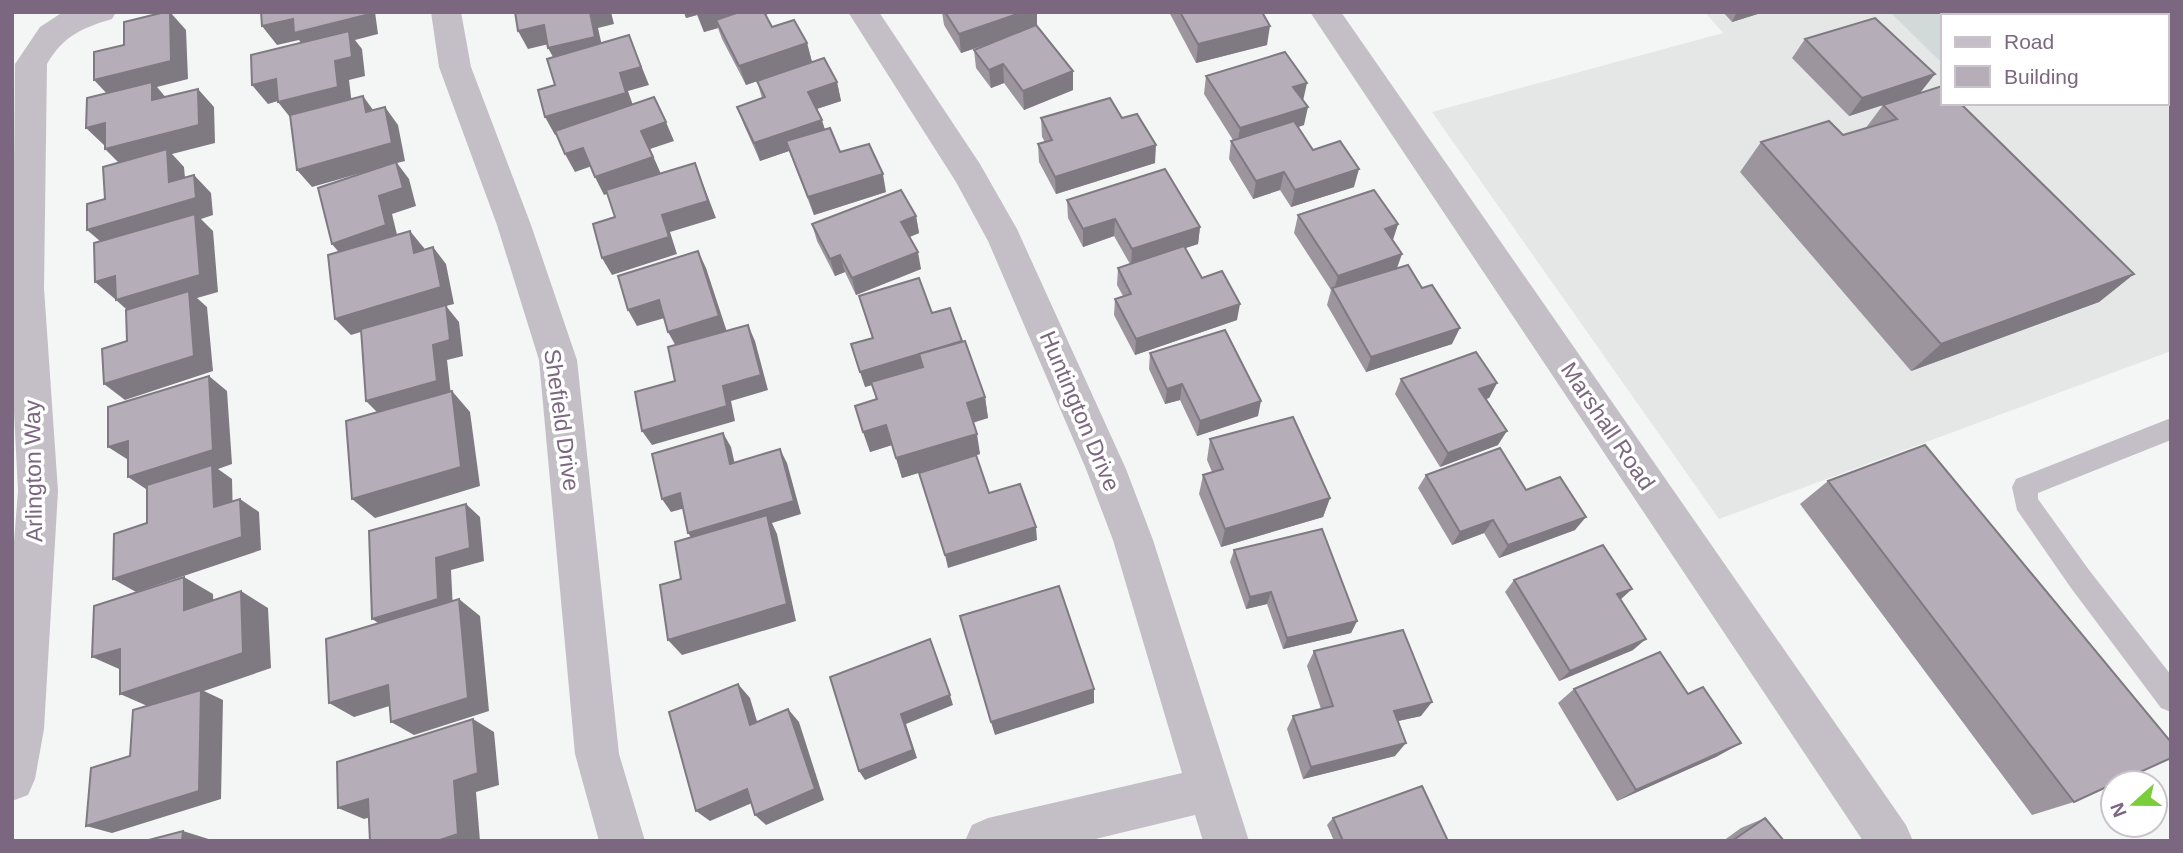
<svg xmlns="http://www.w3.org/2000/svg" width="2183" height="853" viewBox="0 0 2183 853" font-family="Helvetica,sans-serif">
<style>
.built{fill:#e5e6e6;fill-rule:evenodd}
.green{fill:#d2dad9}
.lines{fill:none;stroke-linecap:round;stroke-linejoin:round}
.service{fill:#c4bfc6;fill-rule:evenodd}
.minor{fill:#c4bfc6;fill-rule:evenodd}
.tertiary{fill:#c4bfc6;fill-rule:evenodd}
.wall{fill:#9c959e}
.shaded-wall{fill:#7f7981}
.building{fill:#b5adb8;stroke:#7f7981;stroke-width:2}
.labels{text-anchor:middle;stroke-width:7;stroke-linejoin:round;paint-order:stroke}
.street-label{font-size:23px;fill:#7b6880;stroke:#fff}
</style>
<rect width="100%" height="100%" fill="#f3f6f4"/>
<!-- built -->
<path class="built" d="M1705,12H2171V351L1719,519L1432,112L1723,33ZM1943,16H2167V103H1943Z"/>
<!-- green -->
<path class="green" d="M1890,12H1947L1950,16H1943V64Z"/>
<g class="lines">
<!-- service -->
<path class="service" d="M2171,418V440L2038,493V499L2089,570L2171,675V712L2161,708L2071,588L2017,510L2012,487L2016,479Z"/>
<!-- minor -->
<g class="minor">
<path d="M63,12H116L112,19C82,28 63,36 47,64L44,288L58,491L44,729L35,779L28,795L12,801V568L18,491L12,372L15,64L40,27Z"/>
<path d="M431,12H461L471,67L531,225L577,360L619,754L645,841H599L575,754L539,360L497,225L439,67Z"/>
<path d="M848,12H879L980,164L1017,229L1126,469L1153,540L1249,841H1203L1195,815L1087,841H965L972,825L988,818L1182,773L1113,540L1086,469L988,241L956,182Z"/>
</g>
<!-- tertiary -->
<path class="tertiary" d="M1310,12H1341L1906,825L1913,841H1863Z"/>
</g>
<!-- wall -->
<g class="wall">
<path d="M684,12H771L765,15L772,27L807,43L812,62L837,82L841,101L817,109L825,129L840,152L886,192L814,215L789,151L760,161L744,125L737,107L762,98L757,81L746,85L722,39L718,28L704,32L697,15L686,18Z"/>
<path d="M942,12H1037V27L1073,90L1024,110L1004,83L991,88L976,68L974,50L1003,39L961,53L944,25Z"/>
<path d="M1169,12H1262L1267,45L1196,63Z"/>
<path d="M1723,12H1764L1732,22Z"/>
<path d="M1805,39L1920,93L1849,116L1792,58Z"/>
<path d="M1206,76L1303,101L1304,125L1298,127L1313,150L1354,187L1291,207L1280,190L1253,199L1229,159L1231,141L1233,140L1204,94Z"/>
<path d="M1883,105L2134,274L2099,302L1911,371L1740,172L1761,142L1843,135L1865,129Z"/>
<path d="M1041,118H1122L1155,163L1056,194L1039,162L1038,144L1045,142L1042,137Z"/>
<path d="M1067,200L1200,227L1198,244L1185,248L1202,278L1237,320L1135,355L1114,315L1115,299L1123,296L1117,285L1118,268L1130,264L1114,236L1083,247L1068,218Z"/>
<path d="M1298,215L1398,224L1393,240L1397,268L1452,344L1366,372L1327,305L1331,290L1294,233Z"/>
<path d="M916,216L919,233L909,237L921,269L856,295L845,272L835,276L817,241L812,224Z"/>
<path d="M859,296L932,313L962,342L985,397L988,418L973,423L980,454L902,478L892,445L870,452L876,399L872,385L865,387L872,338Z"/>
<path d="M1150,353L1258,416L1197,436L1180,400L1165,404L1149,369Z"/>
<path d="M1401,379L1497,383L1489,398L1486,399L1498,445L1440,467L1395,394Z"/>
<path d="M1210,439L1330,498L1323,517L1221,547L1199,494L1203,475L1212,472L1207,460Z"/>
<path d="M1426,475L1526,490L1575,530L1499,558L1484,533L1452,545L1418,488Z"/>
<path d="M1828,481L2074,802L2032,815L1800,504Z"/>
<path d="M1234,550L1357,621L1351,633L1283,649L1267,604L1246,609L1230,562Z"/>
<path d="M1514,580L1632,589L1620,599L1633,650L1559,681L1505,592Z"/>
<path d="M1314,651L1421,716L1398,721L1395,756L1303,779L1287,729L1293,716L1321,709L1307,666Z"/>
<path d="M1574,689L1688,694L1718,756L1617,801L1558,703Z"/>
<path d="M1333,818L1448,841H1334L1327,825Z"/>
<path d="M1765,818L1784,841H1723L1741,828Z"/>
</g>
<!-- shaded-wall -->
<g class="shaded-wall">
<path d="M170,12L186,30L188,79L157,87L168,100L112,99L94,80Z"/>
<path d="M366,12H375L378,34L355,40L362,49L365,76L349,80L352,105L293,121L278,102L308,52L299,40L277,45L262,26L293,19Z"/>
<path d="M590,12H611L614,24L598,28L604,55L558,66L548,48Z"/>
<path d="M684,12H696L697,15L686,18Z"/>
<path d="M700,12H771L772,13L719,27L716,20L718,28L704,32L697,13Z"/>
<path d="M1023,12H1037V27L961,53L959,34Z"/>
<path d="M1737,12H1764L1732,22Z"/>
<path d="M544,25L553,43L528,49L518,31Z"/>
<path d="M1270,26L1267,45L1196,63L1198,44Z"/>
<path d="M629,35L649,85L628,91L635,111L555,135L545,117L620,73Z"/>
<path d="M807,43L812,62L746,85L739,66Z"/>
<path d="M1003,64L1004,83L991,88L989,70Z"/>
<path d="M1073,71V90L1024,110L1023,91Z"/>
<path d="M1935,74L1920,93L1849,116L1862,98Z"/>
<path d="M276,79L291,97L268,104L252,85Z"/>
<path d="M837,82L841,101L813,110L808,92Z"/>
<path d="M1307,83L1303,101L1293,87Z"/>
<path d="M198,89L214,107L215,143L172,154L184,167L187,200L123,167L105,149Z"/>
<path d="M363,96L376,114L366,112Z"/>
<path d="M385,107L398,125L405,161L397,163L409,179L416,206L392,214L399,243L346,261L332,244L379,196L396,163L312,187L297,170Z"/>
<path d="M1308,107L1304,125L1237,146L1240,128Z"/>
<path d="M822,120L827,138L786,141L789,151L760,161L754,143Z"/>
<path d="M666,122L674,141L650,149L661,174L604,195L595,177L641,131Z"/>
<path d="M105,123V146L86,128Z"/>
<path d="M1156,145L1155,163L1056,194L1055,177Z"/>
<path d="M583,148L592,166L575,172L565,154Z"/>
<path d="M695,163L716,218L670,232L677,254L612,275L602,258L662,215Z"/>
<path d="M1359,169L1354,187L1291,207L1295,190Z"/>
<path d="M1284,172L1280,190L1253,199L1256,181Z"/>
<path d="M883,174L886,192L814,215L808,197Z"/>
<path d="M194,175L211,193L213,215L201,219L213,231L218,292L197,298L207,307L213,371L125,400L104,384L194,356L135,317L116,300L200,275L107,247L87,230Z"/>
<path d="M916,216L919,233L905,239L901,222Z"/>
<path d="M1115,219L1114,236L1083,247V229Z"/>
<path d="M1398,224L1392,242L1385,229Z"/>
<path d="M1200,227L1198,244L1131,266L1132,249Z"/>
<path d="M410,231L424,248L427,269L414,253Z"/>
<path d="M433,247L446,264L454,304L446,306L459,322L463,356L447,360L451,396L381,416L366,401L433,345L446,306L351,335L335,319Z"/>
<path d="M698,251L706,268L727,332L677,348L668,332Z"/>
<path d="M918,252L921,269L856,295L852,278Z"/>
<path d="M1402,254L1396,271L1333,293L1338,276Z"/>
<path d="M840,255L845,272L835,276L830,259Z"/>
<path d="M2134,274L2099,302L1911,371L1941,344Z"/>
<path d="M115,276L135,293L115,299L95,282Z"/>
<path d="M659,300L668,317L637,326L628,310Z"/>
<path d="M1240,304L1237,320L1135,355L1136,339Z"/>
<path d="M748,325L755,341L768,390L731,401L735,421L652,445L642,431L723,386Z"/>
<path d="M1460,328L1452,344L1366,372L1371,357Z"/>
<path d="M962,341L919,354L922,369L865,387L860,372Z"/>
<path d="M209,376L227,391L232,464L218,469L232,479L233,520L149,491L128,477Z"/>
<path d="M1497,383L1489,398L1471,404L1479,389Z"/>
<path d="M1182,384L1180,400L1165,404L1167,389Z"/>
<path d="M452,391L470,412L480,486L375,518L352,499Z"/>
<path d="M985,397L988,418L970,423L967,403Z"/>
<path d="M1261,401L1258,416L1197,436L1200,421Z"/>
<path d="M886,425L892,445L870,452L863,432Z"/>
<path d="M1507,431L1498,445L1440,467L1448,453Z"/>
<path d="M723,433L731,447L738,478L730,464Z"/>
<path d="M977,434L980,454L902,478L896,458Z"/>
<path d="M128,441L130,461L108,447Z"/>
<path d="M780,449L787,463L801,514L772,523L777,534L796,621L682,655L668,640L697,546L688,533Z"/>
<path d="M680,493L689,507L671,512L662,499Z"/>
<path d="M1330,498L1323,517L1221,547L1225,529Z"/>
<path d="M240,499L259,512L261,550L136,592L113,579Z"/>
<path d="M466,504L480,517L484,561L451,570L453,611L389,630L372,619L436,558Z"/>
<path d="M1586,517L1575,530L1499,558L1508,545Z"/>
<path d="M1493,520L1484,533L1452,545L1460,532Z"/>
<path d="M1036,527L1037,540L948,568L945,555Z"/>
<path d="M184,577L213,594L214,626L184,610Z"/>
<path d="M1632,589L1619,601L1617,594Z"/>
<path d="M241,591L268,608L271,668L204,691L223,700L221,799L112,833L86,826L199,791L152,708L120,694Z"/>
<path d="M1271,592L1267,604L1246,609L1250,597Z"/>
<path d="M459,599L480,616L489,711L414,735L391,722Z"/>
<path d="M1357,621L1351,633L1283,649L1287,638Z"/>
<path d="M1646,639L1633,650L1559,681L1570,671Z"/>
<path d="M120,649L126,672L92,657Z"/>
<path d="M738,684L750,698L762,738L750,725Z"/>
<path d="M388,685L412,699L354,717L329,703Z"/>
<path d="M1094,689V703L995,735L991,722Z"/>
<path d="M950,695L953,705L906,724L917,758L865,780L859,771L901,714Z"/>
<path d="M1432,702L1421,716L1384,724L1394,711Z"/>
<path d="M788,709L799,722L824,800L766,825L755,815Z"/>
<path d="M473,719L494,732L499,785L476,792L480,841H437L454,781Z"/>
<path d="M1406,743L1395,756L1303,779L1311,767Z"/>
<path d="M1741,743L1718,756L1617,801L1636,790Z"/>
<path d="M747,789L759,800L710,821L696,811Z"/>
<path d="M368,799L394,810L364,819L338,808Z"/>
<path d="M183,831L215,841H182Z"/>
</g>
<!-- building -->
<g class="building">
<path d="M165,12H170L171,61L94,80V52L124,45V22Z"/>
<path d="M261,12H366V15L294,33L293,19L262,26Z"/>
<path d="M515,12H590L595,37L548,48L544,25L518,31Z"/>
<path d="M739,12H764L772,27L794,20L807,43L739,66L716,20Z"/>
<path d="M945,12H1023L959,34Z"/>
<path d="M1180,12H1262L1270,26L1198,44Z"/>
<path d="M1875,18L1935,74L1862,98L1805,39Z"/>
<path d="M1036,25L1073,71L1023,91L1003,64L989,70L974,50Z"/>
<path d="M349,31L352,57L335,61L338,87L278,102L276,79L252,85L251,55Z"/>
<path d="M629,35L641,67L620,73L626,93L545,117L538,90L555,85L547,59Z"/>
<path d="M1285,52L1307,83L1293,87L1308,107L1240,128L1206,76Z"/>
<path d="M824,58L837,82L808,92L822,120L754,143L737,107L765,97L757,81Z"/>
<path d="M152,82V100L198,89L199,125L105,149V123L86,128L87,98Z"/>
<path d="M1942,86L1943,103H1960L2134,274L1941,344L1761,142L1829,121L1843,135L1897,119L1883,105Z"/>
<path d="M363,96L366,112L385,107L392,143L297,170L290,115Z"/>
<path d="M654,97L666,122L641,131L653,157L595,177L583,148L565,154L555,131Z"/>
<path d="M1110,98L1122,118L1137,114L1156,145L1055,177L1038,144L1052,140L1041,118Z"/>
<path d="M1294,121L1313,150L1340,141L1359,169L1295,190L1284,172L1256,181L1231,141Z"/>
<path d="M830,128L840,152L869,144L883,174L808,197L786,141Z"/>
<path d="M167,149L169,182L194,175L196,198L87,230V204L105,199L103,167Z"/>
<path d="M396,162L403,188L379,196L386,225L332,244L318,188Z"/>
<path d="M695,163L708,201L662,215L669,237L602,258L593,224L615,217L606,190Z"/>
<path d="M1165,169L1200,227L1132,249L1115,219L1083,229L1067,200Z"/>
<path d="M901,190L916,216L901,222L918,252L852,278L840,255L830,259L812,224Z"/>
<path d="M1374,190L1398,224L1385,229L1402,254L1338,276L1298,215Z"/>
<path d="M195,214L200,275L116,300L115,276L95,282L94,243Z"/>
<path d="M410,231L414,253L433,247L441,287L335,319L328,255Z"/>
<path d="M1184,246L1202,278L1222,271L1240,304L1136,339L1115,299L1131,294L1118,268Z"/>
<path d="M698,251L719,316L668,332L659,300L628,310L618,276Z"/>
<path d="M1408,265L1422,288L1432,285L1460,328L1371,357L1332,288Z"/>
<path d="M919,278L932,313L950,308L962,341L860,372L851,344L873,338L859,296Z"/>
<path d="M189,291L194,356L104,384L102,349L127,341L126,310Z"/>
<path d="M446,305L450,340L433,345L437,381L366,401L361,329Z"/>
<path d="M748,325L761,375L723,386L727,406L642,431L635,392L675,381L668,347Z"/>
<path d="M1225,330L1261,401L1200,421L1182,384L1167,389L1150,353Z"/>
<path d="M965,341L985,397L967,403L977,434L896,458L886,425L863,432L855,406L877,399L871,382L923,367L919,354Z"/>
<path d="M1476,352L1497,383L1479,389L1507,431L1448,453L1401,379Z"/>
<path d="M209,376L213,450L128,477V441L108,447V407Z"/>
<path d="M452,391L461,467L352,499L346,421Z"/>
<path d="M1293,417L1330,498L1225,529L1203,475L1223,469L1210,439Z"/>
<path d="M723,433L730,464L780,449L794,501L688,533L680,493L662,499L652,454Z"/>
<path d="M1925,445L2171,742V758L2116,783H2113V784L2074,802L1828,481Z"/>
<path d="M1500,448L1526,490L1560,477L1586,517L1508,545L1493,520L1460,532L1426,475Z"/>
<path d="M976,455L989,493L1020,484L1036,527L945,555L919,473Z"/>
<path d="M212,465L214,507L240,499L242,537L113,579L114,534L147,523V485Z"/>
<path d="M466,504L470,548L436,558L438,599L372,619L369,531Z"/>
<path d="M767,515L787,604L668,640L660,585L681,579L675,542Z"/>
<path d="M1322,529L1357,621L1287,638L1271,592L1250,597L1234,550Z"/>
<path d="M1603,545L1632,589L1617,594L1646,639L1570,671L1514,580Z"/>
<path d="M184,577V610L241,591L243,653L120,694V649L92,657L94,606Z"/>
<path d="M1059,586L1094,689L991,722L960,616Z"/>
<path d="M459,599L468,698L391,722L388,685L329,703L326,639Z"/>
<path d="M1403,630L1432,702L1394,711L1406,743L1311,767L1293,716L1333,706L1314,651Z"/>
<path d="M930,639L950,695L901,714L913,750L859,771L830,677Z"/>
<path d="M1660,652L1688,694L1703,687L1741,743L1636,790L1574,689Z"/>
<path d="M738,684L750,725L788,709L815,789L755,815L747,789L696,811L669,712Z"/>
<path d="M201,690L199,791L86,826L91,768L130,756L133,710Z"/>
<path d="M473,719L478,773L454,781L458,834L437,841H370L368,799L338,808L337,762Z"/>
<path d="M1422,786L1448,841H1343L1333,818Z"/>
<path d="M1765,818L1784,841H1732Z"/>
<path d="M183,831L182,841H145Z"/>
</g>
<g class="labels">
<!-- street labels -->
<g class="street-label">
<text transform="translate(1080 411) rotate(67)" y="8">Huntington Drive</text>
<text transform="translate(562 420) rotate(82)" y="8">Shefield Drive</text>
<text transform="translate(1608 426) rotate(56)" y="8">Marshall Road</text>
<text transform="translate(33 471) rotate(-91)" y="8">Arlington Way</text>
</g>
</g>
<!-- border -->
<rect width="2183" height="853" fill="none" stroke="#7b6880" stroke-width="28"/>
<!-- legend -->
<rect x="1941" y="14" width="228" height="91" fill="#ffffff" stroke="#cac3cc" stroke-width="2"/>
<rect x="1955" y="37" width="35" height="10" fill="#c4bfc6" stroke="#cac3cc" stroke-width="2"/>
<text x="2004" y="49" font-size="21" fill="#7b6880">Road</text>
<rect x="1955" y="66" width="35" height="21" fill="#b5adb8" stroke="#cac3cc" stroke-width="2"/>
<text x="2004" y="84" font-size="21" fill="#7b6880">Building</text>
<!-- north arrow -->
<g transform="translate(2134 804) rotate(249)"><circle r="33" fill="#ffffff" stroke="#cac3cc" stroke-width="2"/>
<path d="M0-5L12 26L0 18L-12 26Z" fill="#7ace3a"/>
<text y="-10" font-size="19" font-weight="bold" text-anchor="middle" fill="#7b6880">N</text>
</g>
</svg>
